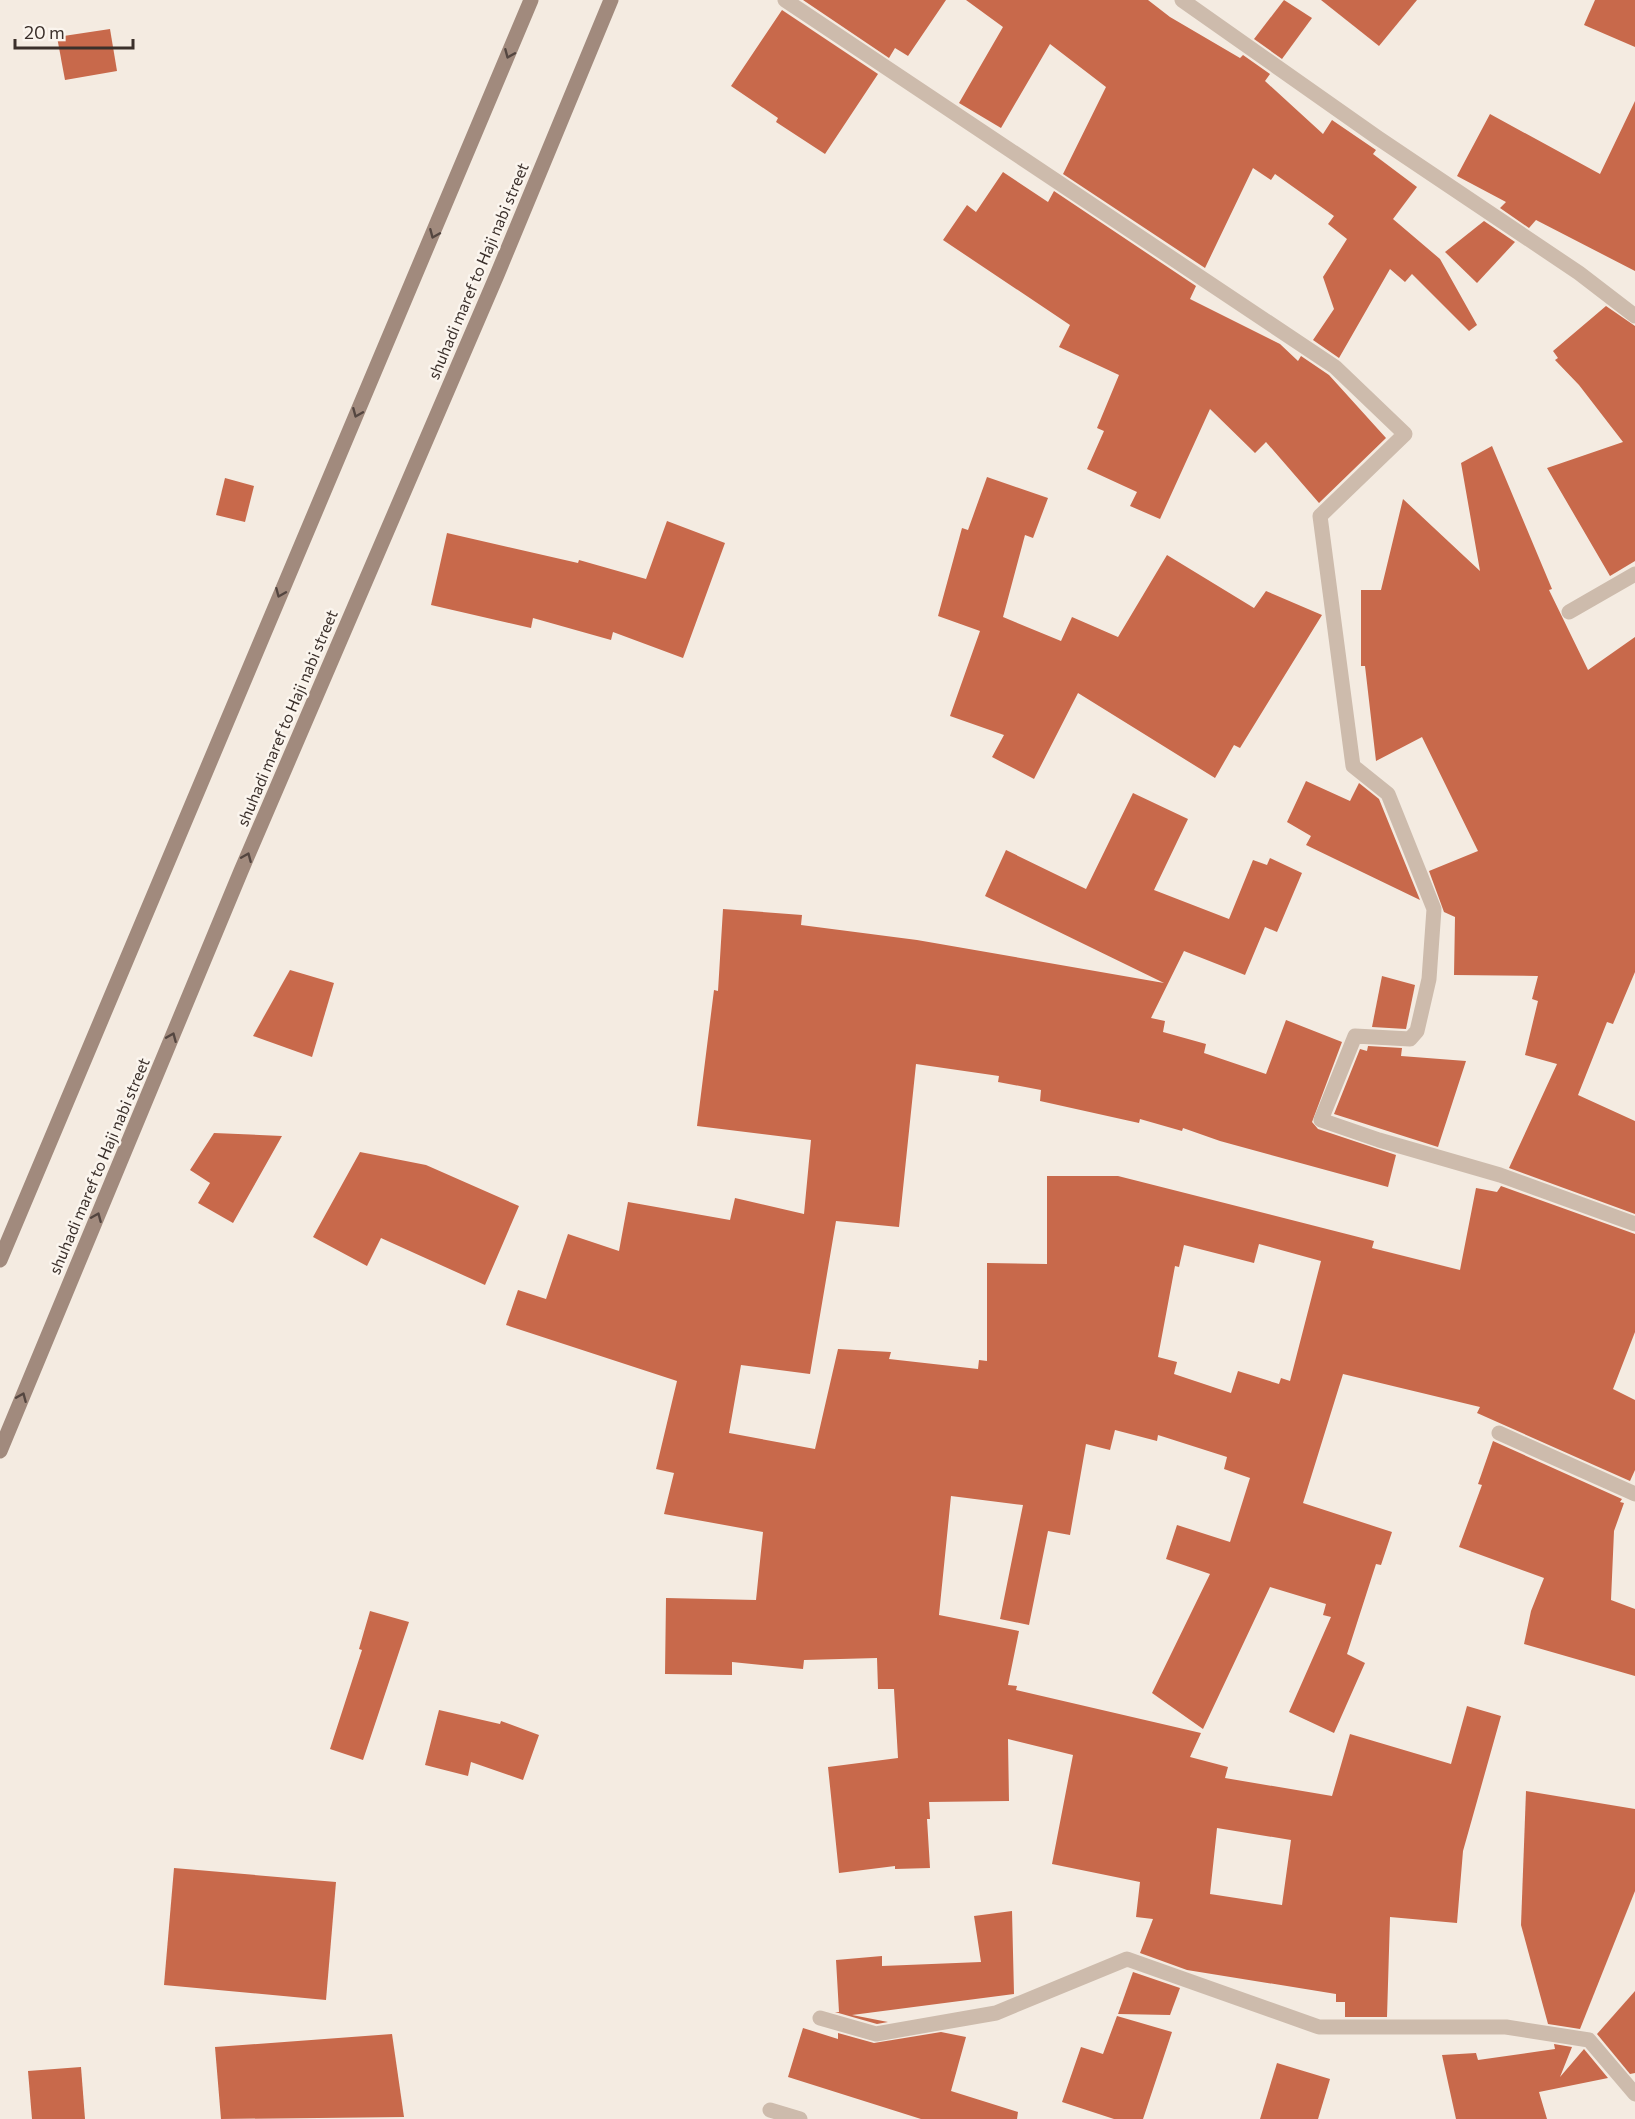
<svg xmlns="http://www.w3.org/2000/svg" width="1635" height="2119" viewBox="0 0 1635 2119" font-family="Commissioner,sans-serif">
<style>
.building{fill:#c8694b;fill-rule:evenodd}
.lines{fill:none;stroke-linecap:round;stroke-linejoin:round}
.minor{stroke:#cdbbac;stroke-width:15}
.secondary{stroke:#a18a7d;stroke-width:15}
.oneway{stroke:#544640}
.labels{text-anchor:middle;stroke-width:5;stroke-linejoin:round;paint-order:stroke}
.street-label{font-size:16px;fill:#3b302b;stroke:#fbf5ee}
</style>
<rect width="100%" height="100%" fill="#f4ebe1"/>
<!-- building -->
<g class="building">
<path d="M803,0H946L908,56L895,48L889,58Z"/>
<path d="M966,0H1148L1170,17L1240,58L1243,55L1270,74L1265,81L1323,134L1332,120L1376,150L1373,154L1417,187L1393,219L1440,259L1477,325L1469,331L1412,274L1405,282L1390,269L1339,358L1313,340L1334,309L1323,277L1347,239L1328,224L1334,216L1275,174L1271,180L1253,168L1205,268L1063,174L1106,87L1050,44L1001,128L959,103L1003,27Z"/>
<path d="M1284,0L1312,18L1282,59L1254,39Z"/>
<path d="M1321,0H1417L1379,46Z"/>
<path d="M1595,0H1635V47L1584,25Z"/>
<path d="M782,10L878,74L825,154L776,122L778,118L731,86Z"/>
<path d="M110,29L117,71L65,80L57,37Z"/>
<path d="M1635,101V271L1536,220L1529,228L1500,208L1506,202L1457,176L1490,114L1600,174Z"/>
<path d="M1003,172L1048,202L1054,191L1196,286L1190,299L1280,344L1298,361L1301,356L1329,375L1386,438L1319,503L1266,442L1255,453L1210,409L1160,519L1130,506L1137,492L1087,469L1104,431L1097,428L1119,375L1059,347L1070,325L943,240L967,205L976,212Z"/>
<path d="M1484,221L1515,242L1477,283L1445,252Z"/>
<path d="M1606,306L1635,326V561L1610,576L1547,468L1623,442L1579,385L1555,360L1558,358L1553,351Z"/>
<path d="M1492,446L1552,589L1549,590L1588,670L1635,637V972L1613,1024L1607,1022L1578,1095L1635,1121V1214L1509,1168L1557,1064L1525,1055L1538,1001L1532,999L1538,976L1454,975L1455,917L1444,912L1429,871L1478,851L1422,737L1376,761L1365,666H1361V590H1381L1403,499L1480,571L1461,463Z"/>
<path d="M987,477L1048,498L1033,538L1025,535L1003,617L1061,641L1072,617L1118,637L1167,555L1254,608L1266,591L1322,615L1240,748L1234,745L1215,778L1078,693L1034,779L992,757L1004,735L950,716L980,631L938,616L962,528L968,530Z"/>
<path d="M225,478L254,486L245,522L216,515Z"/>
<path d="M667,521L725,543L683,658L613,632L611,640L533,618L531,628L431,605L447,533L578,563L579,560L646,579Z"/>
<path d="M1306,781L1350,801L1359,783L1379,799L1420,900L1306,845L1311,836L1287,822Z"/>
<path d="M1133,793L1188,819L1154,890L1229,919L1253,860L1267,865L1270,858L1302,873L1277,932L1265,927L1245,975L1184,951L1151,1018L1165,1021L1163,1032L1206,1044L1204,1053L1266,1074L1286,1020L1342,1042L1312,1122L1318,1129L1396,1155L1388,1187L1220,1141L1183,1128L1182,1131L1140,1119L1139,1123L1040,1101L1041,1090L998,1082L999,1076L916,1064L899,1227L836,1221L810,1374L741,1365L729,1433L815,1449L838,1349L891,1352L889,1359L978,1369L979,1360L987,1361V1263L1047,1264V1176H1118L1374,1241L1372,1248L1460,1270L1476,1188L1497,1192L1501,1186L1635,1234V1332L1613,1389L1635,1400V1470L1630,1481L1477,1413L1480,1407L1343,1374L1303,1503L1392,1532L1381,1565L1376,1564L1347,1654L1365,1663L1334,1733L1289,1712L1331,1617L1323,1615L1326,1604L1270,1587L1203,1729L1152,1693L1210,1574L1166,1559L1177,1525L1230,1542L1250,1478L1224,1469L1227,1457L1158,1435L1157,1441L1115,1430L1110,1450L1086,1444L1070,1535L1048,1531L1029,1625L1000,1619L1023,1505L951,1496L939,1615L1019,1631L1008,1685L1017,1686L1016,1690L1201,1733L1190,1757L1228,1767L1225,1778L1332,1796L1350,1734L1451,1764L1467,1706L1501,1716L1463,1851L1457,1923L1390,1917L1387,2017H1345V2002H1336V1994L1187,1970L1140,1953L1153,1919L1136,1917L1140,1882L1052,1864L1073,1755L1008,1739L1009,1801L929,1802L930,1819H927L930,1868L895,1869V1866L839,1873L828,1767L898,1758L894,1689H878L877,1658L804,1660L803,1669L732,1662V1675L665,1674L666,1598L756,1600L763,1532L664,1514L674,1473L656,1469L677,1381L506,1325L518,1290L546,1299L568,1234L619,1251L628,1202L730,1220L735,1198L804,1214L811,1140L697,1126L714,990L718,991L723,909L802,915L801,925L917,940L1164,983L985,896L1006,850L1086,889ZM1259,1244L1321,1261L1290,1381L1281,1378L1279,1384L1238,1371L1231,1393L1174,1374L1177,1362L1158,1357L1175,1266L1179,1267L1184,1245L1254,1263ZM1217,1828L1291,1840L1282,1905L1210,1894Z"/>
<path d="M290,970L334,983L312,1057L253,1036Z"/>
<path d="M1382,976L1415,985L1406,1029L1372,1027Z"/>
<path d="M1368,1046L1402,1048L1401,1056L1466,1061L1438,1147L1334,1114L1360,1049L1367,1051Z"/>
<path d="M214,1133L282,1136L233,1223L198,1203L210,1183L190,1170Z"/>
<path d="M360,1152L426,1165L519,1206L485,1285L381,1238L367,1266L313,1237Z"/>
<path d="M1493,1441L1622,1499L1620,1502L1624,1503L1614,1531L1611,1600L1635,1609V1676L1524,1644L1531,1611L1544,1578L1459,1547L1482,1485L1478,1484Z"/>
<path d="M370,1611L409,1622L363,1760L330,1749L362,1650L359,1649Z"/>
<path d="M439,1710L500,1724L501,1721L539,1735L523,1780L471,1762L468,1776L425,1765Z"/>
<path d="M1526,1791L1635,1809V1891L1580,2029L1548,2024L1521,1925Z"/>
<path d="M174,1868L336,1882L326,2000L164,1985Z"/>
<path d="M1012,1911L1014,1994L852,2015L888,2022L877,2024L835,2012H839L836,1960L882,1956V1966L981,1962L974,1916Z"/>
<path d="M1133,1972L1180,1988L1170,2015L1118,2014Z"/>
<path d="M1635,1991V2073L1630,2074L1597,2034Z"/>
<path d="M1117,2016L1172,2032L1143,2119H1114L1062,2102L1081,2047L1103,2054Z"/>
<path d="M803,2028L838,2039V2033L874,2043L941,2032L966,2037L951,2091L1018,2112L1017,2119H921L788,2077Z"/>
<path d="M392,2034L404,2117L221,2119L215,2047Z"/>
<path d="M1554,2044L1572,2047L1560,2077L1584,2049L1608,2078L1539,2092L1547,2119H1456L1442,2055L1476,2053L1478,2060L1555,2049Z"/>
<path d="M1277,2063L1330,2079L1318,2119H1260Z"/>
<path d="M81,2067L85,2119H32L28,2071Z"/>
</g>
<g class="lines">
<!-- minor -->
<g class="minor">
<path d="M785,0L1335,367L1405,434L1320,516L1353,766L1388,794L1434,909L1429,979L1417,1031L1410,1039L1355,1036L1321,1120L1379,1140L1500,1175L1635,1224"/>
<path d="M1182,0L1378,138L1579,273L1635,316"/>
<path d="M1569,612L1635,574"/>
<path d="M1499,1433L1635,1494"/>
<path d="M820,2018L876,2034L996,2013L1127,1959L1319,2027H1506L1589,2040L1635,2094"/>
<path d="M770,2110L800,2119"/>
</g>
<!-- secondary -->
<g class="secondary">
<path d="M0,1260L531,0"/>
<path d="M0,1451L241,871L497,275L611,0"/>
</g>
</g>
<!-- one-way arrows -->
<defs><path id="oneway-chevron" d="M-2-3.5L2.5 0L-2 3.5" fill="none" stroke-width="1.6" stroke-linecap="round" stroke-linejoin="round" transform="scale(1.5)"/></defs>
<g class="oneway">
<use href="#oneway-chevron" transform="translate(509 54) rotate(113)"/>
<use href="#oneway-chevron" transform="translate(434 234) rotate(113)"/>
<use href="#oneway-chevron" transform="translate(357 413) rotate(113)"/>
<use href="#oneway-chevron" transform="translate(280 593) rotate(113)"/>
<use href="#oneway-chevron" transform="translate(247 857) rotate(-67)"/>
<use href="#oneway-chevron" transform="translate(172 1037) rotate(-67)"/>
<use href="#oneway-chevron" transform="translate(97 1217) rotate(-67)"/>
<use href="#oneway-chevron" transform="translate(22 1397) rotate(-67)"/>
</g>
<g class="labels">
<!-- street labels -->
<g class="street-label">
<text transform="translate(478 271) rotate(-67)" y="6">shuhadi maref to Haji nabi street</text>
<text transform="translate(287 718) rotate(-67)" y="6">shuhadi maref to Haji nabi street</text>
<text transform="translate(99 1166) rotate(-67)" y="6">shuhadi maref to Haji nabi street</text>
</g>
</g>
<!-- scale -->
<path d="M15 39v9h118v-9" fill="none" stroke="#3b302b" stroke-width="3"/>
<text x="24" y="39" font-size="18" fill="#3b302b" stroke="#fbf5ee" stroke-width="4.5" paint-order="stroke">20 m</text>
</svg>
